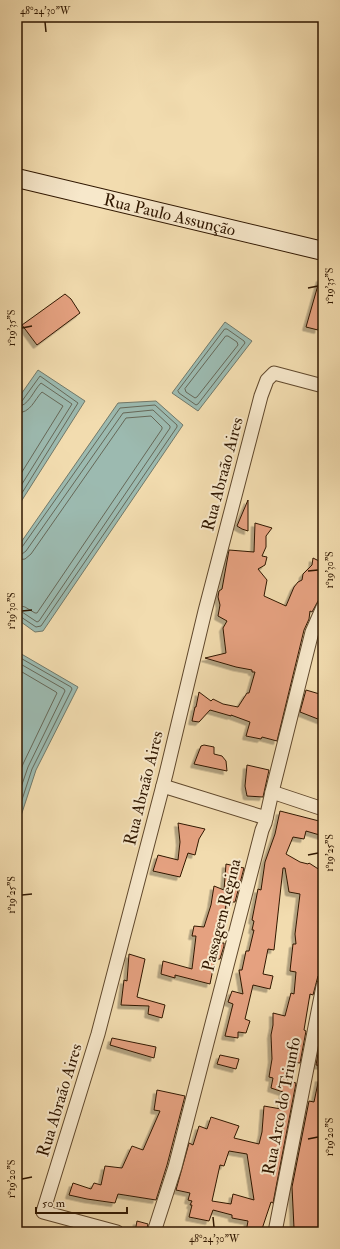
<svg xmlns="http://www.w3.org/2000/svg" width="340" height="1249" viewBox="0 0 340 1249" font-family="'IM FELL Double Pica',serif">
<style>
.water{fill:#9cbab0;stroke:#71796a}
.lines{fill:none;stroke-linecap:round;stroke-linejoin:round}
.shore{stroke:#666858;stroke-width:1}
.building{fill:#e5a180;stroke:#301700;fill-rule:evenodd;filter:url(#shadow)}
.street-casing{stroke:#60482c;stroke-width:15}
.secondary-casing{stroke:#301700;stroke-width:20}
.street{stroke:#f7e8cb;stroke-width:13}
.secondary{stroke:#f7e8cb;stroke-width:18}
.ticks{fill:none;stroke:#301700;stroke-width:1.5}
.labels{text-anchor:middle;stroke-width:4;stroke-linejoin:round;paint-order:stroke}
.street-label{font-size:17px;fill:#301700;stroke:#f7e8cb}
.neatline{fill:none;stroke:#301700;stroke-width:1.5}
.ticks-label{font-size:10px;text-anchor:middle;fill:#301700}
</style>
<defs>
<filter id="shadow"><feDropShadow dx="-3.5" dy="3.5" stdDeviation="0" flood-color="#0004"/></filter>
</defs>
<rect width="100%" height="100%" fill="#f2dcaf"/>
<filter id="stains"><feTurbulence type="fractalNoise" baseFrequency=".005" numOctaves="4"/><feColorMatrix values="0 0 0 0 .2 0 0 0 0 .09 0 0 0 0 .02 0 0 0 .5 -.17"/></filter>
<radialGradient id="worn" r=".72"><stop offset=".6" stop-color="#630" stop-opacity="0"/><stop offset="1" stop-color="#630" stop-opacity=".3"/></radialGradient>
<!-- water -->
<g class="water">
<path d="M225,322L252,341L198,411L172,393Z"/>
<path d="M38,370L85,401L17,508V400Z"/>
<path d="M156,401L183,425L43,631L35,632L17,619V548L118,403Z"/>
<path d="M18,652L78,687L36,770L17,828Z"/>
</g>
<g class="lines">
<!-- shore -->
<g class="shore">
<path d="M225,329H227L244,341L245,343L198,404L196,405L179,393L178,391Z"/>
<path d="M226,336H228L237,342L238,345L197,397L195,398L186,392L185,389Z"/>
<path d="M17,402L22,401L40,376L78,403L17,501"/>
<path d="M17,407C29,406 33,391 41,383L72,404L17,492"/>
<path d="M17,413C31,413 34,400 42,392L63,406L17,480"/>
<path d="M17,549L22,547L120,408L155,405L177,425V427L41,626L36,627L21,617L17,616"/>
<path d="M17,554H22L26,551L123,413L153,410L170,426V428L39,621L37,622L22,612L17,611"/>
<path d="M17,560L25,559L31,554L126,418L151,416L162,427V429L37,613H35L25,607L17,605"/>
<path d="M17,656L71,687L72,689L32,769L17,815"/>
<path d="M17,662L64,689L65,691L28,767L17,799"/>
<path d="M17,669L56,692L57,693L23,764L17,780"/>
</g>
</g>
<!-- building -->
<g class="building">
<path d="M320,278H323V305L318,330L306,327Z"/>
<path d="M65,294L71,299L80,313L37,345L22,325Z"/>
<path d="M248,500V531L242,529L237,526Z"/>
<path d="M255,523L272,528L266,536V547L262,556L267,557L265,565L258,569L267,580L264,596L286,606L294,587L298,582L302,580L303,574L312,565L313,558L323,563V592L312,612L310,611L309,619L304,630L277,741L262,737L261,739L246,736L250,722L231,715V716L210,710L199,722L192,721L195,707H196L199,692L211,701L213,699L223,704L238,707L247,693H249L255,672H252V670L236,667L205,658L226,653L223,628L227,621L218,616L220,605L218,597L219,591L222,589L229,550L254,552Z"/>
<path d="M306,690L323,695V721L300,712Z"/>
<path d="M204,745L214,747V754L222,756L226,761L227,771L194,764L201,746Z"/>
<path d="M247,765L269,770L263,797L247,796L245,786Z"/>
<path d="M280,811L323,822V836L306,831L304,839L293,837L286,854L300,862L308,864L309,863L323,872V938H322L319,964L323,965L321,976H318L313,995L310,994L304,1030L306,1031L300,1063L289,1062L287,1081L296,1083L273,1203L271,1202L261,1232H246L248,1221L232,1218V1215L213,1210L209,1221L189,1217L192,1205H190L192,1201L188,1200L190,1193L176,1190L189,1143L193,1145L199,1126L207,1129L211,1117L239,1126L234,1138L259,1144L262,1132L264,1106L281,1109L283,1092L271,1088L273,1078L269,1077L272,1059L271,1035L273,1025V1013L285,1016L291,993L294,994L296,972L290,971L293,944H296L295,934L300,894L289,892L285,868H283L274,950L268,949L263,974L273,976L270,989L253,985L245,1019L250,1021L246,1033L238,1032V1038L225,1036L233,1004L228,1002L232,991L243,994L239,970H242L246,951H249L254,930H252L254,921L252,920L258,889L261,890L265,862L275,834ZM229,1151L247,1154L254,1200L233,1194L231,1204L212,1201L220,1165L224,1166Z"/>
<path d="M178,823L205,829L199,839L195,855L188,853L180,877L153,871L158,855L178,860L180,842Z"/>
<path d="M226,864L244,868L235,902H231V905L226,904L220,943H224V946L220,959H215L210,984L175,975V978L161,974L163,961L192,969L196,936H192L194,926L204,927L211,905L214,886L224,890Z"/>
<path d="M129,954L145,959L137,997L165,1005L162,1018L148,1014L149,1006L121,1005L124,980L127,981Z"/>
<path d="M322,1033H323V1066L316,1065Z"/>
<path d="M112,1038L156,1047L154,1058L110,1045Z"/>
<path d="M220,1055L239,1059L236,1069L217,1064Z"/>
<path d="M319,1078L323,1079V1232H315L294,1228L292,1187L309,1101L314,1102Z"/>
<path d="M157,1090L185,1096L167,1165L156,1200L118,1194L115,1203L87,1199L69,1195L73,1183L91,1189L94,1183L101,1185L105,1166L122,1168L132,1146L143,1150L160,1111L154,1110Z"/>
<path d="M137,1221L148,1224L146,1232H135Z"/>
</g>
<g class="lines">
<defs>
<g id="street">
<path d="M163,786L266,818"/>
<path d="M272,792L323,809"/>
<path d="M117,1232L43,1212L98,1034L166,774L205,611L261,396L267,380L274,373L323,386"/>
<path d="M154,1232L175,1167L262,830L265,823L272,792L312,632L323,607"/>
<path d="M275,1232L323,986"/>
</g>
<g id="secondary">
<path id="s1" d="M17,178L323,251"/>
</g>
</defs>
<!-- street casing -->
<use href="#street" class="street-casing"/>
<!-- secondary casing -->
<use href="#secondary" class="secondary-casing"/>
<!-- street -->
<use href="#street" class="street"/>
<!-- secondary -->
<use href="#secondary" class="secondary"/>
</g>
<!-- ticks -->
<path class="ticks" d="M45,22L46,32M308,288L318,286M22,328L32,326M308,571L318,570M22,611L32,610M308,855L318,853M22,895L32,894M308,1139L318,1137M22,1179L32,1177M213,1217L214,1227"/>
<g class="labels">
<!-- street labels -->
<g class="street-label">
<text dy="6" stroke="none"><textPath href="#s1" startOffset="157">Rua Paulo Assunção</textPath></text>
<text transform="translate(222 474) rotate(-75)" y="6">Rua Abraão Aires</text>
<text transform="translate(143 788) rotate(-76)" y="6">Rua Abraão Aires</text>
<text transform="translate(221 915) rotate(-76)" y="6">Passagem Regina</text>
<text transform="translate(59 1100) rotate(-73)" y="6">Rua Abraão Aires</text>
<text transform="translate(281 1106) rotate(-79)" y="6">Rua Arco do Triunfo</text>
</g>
</g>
<!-- margin -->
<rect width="340" height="1249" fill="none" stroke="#f2dcaf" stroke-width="44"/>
<!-- scale -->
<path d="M36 1207v6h91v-6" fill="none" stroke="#301700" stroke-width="2"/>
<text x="42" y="1207" font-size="12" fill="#301700" stroke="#f7e8cb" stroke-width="3" paint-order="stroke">50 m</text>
<rect x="22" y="22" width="296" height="1205" class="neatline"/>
<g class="ticks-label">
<text x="45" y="14">48°24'30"W</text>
<text transform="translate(329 286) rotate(-90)" y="4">1°19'35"S</text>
<text transform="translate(11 328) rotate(-90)" y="4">1°19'35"S</text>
<text transform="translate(329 570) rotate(-90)" y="4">1°19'30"S</text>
<text transform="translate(11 611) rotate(-90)" y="4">1°19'30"S</text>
<text transform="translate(329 853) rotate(-90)" y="4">1°19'25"S</text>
<text transform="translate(11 895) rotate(-90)" y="4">1°19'25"S</text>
<text transform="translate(329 1137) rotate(-90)" y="4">1°19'20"S</text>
<text transform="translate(11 1179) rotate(-90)" y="4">1°19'20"S</text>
<text x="214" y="1242">48°24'30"W</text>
</g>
<rect width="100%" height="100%" filter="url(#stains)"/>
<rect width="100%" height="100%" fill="url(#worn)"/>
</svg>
